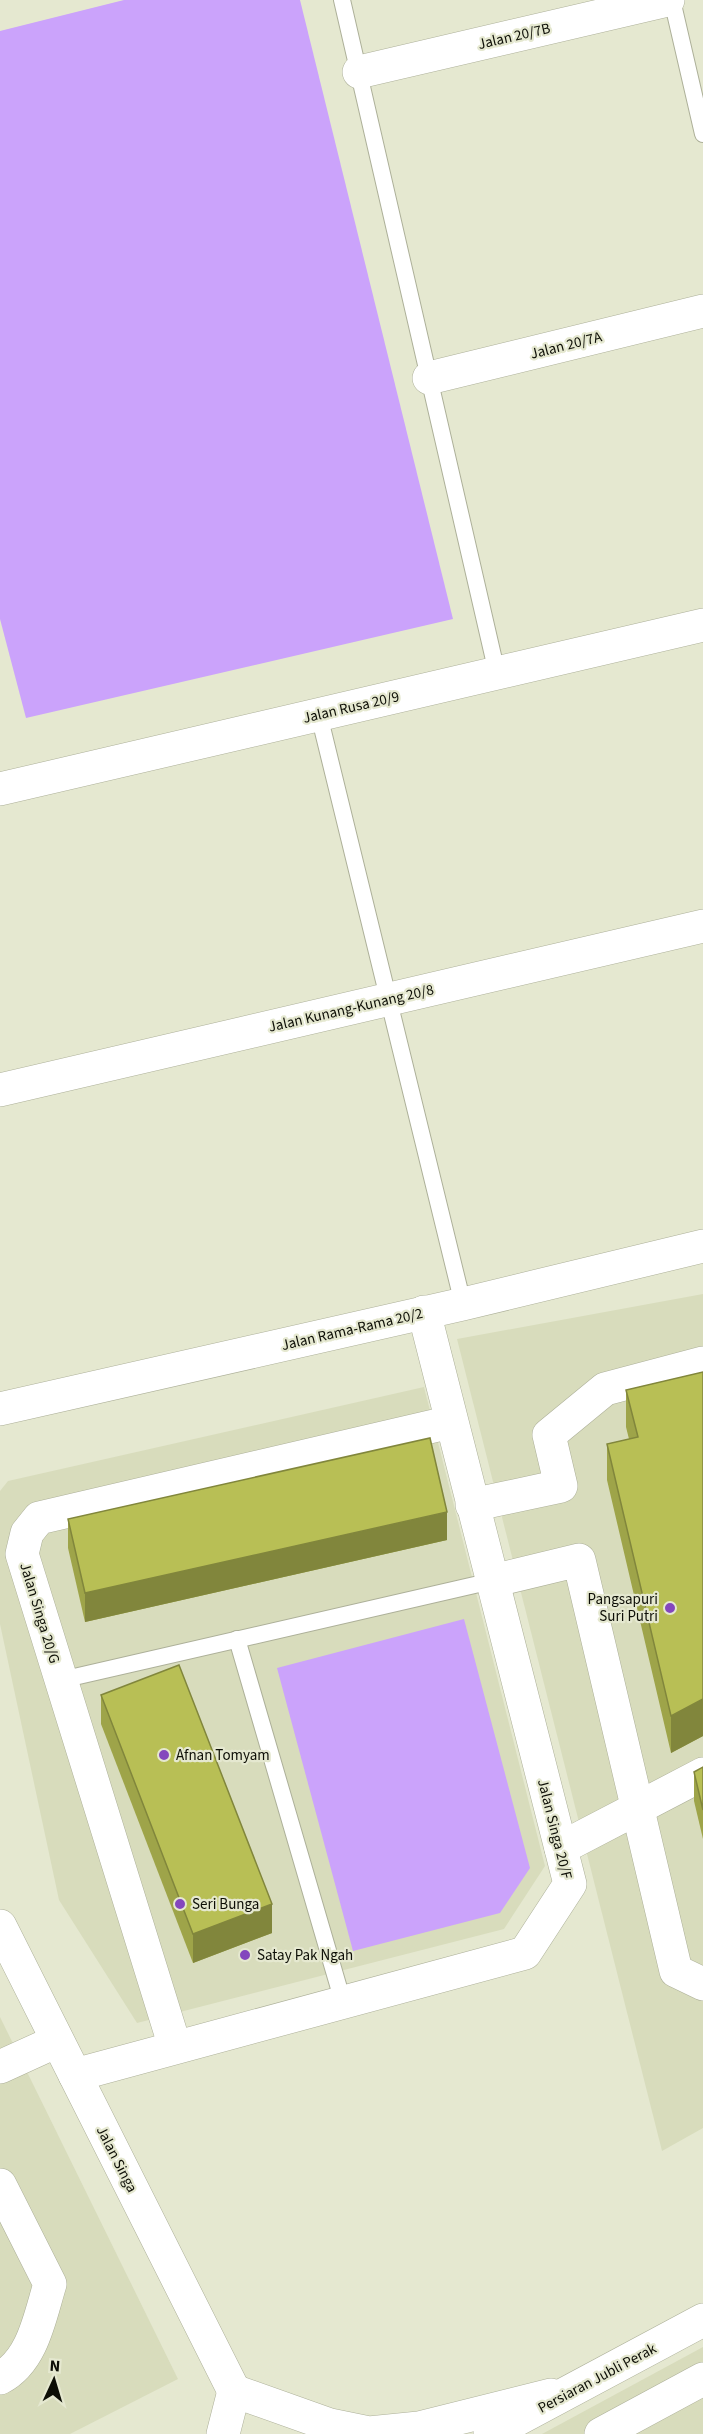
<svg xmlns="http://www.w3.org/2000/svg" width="703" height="2434" viewBox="0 0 703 2434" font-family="'Source Sans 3',sans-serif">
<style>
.built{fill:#d8dcbc}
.green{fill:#cba3fb}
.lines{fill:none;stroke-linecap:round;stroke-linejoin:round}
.service-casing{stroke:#adb099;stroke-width:18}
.minor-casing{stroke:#adb099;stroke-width:34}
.tertiary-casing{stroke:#adb099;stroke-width:34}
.primary-casing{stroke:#adb099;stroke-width:34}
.service{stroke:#fff;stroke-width:16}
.minor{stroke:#fff;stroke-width:33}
.tertiary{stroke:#fff;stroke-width:33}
.primary{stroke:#fff;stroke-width:33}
.wall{fill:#9ea449}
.shaded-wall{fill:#81863c}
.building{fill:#b8bf55;stroke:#81863c;stroke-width:1.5}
.poi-dot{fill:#8447bd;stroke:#e5e8d0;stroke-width:2}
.labels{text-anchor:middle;stroke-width:4.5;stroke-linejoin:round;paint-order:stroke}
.street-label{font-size:15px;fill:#0d0e06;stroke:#e5e8d0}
.poi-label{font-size:15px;fill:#0d0e06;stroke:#e5e8d0;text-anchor:start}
</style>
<rect width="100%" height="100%" fill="#e5e8d0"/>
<!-- built -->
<g class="built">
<path d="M703,1294V2128L662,2151L457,1339Z"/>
<path d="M424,1387L545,1866L504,1929L137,2023L59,1900L0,1624V1491L8,1481Z"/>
<path d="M0,2017L178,2379L70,2434H0Z"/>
<path d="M703,2347V2434H542Z"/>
</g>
<!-- green -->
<g class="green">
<path d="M124,0H300L453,619L26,718L0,619V31Z"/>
<path d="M464,1619L530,1868L500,1913L353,1951L277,1668Z"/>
</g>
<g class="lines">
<defs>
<g id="service">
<path d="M342,0L497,673"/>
<path d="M672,0L703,134"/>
<path d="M319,715L463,1304"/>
<path d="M237,1639L343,2002"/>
<path d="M61,1680L492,1581"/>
</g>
<g id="minor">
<path d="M359,72L668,0"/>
<path d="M429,378L703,311"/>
<path d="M0,789L703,625"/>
<path d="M0,1090L703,926"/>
<path d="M0,1409L463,1304L703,1246"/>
<path d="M472,1505L561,1486L549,1435L605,1389L703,1363"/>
<path d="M492,1581L579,1560L676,1971L703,1984"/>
<path d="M561,1848L703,1774"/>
<path d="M175,2047L22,1554L27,1533L39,1518L451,1422"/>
<path d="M0,2067L57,2041"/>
<path d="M75,2075L525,1953L570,1884L424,1312"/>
<path d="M0,2185L50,2284C40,2316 33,2361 0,2378"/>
</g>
<g id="tertiary">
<path d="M0,1926L234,2391"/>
<path d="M234,2391L330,2425L369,2433L419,2428L551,2395"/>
<path d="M223,2434L234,2391"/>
</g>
<g id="primary">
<path d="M490,2434L703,2320"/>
<path d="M601,2434L703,2379"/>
</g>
</defs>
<!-- service casing -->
<use href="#service" class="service-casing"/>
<!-- minor casing -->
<use href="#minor" class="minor-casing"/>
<!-- tertiary casing -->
<use href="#tertiary" class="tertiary-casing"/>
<!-- primary casing -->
<use href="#primary" class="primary-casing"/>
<!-- service -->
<use href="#service" class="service"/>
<!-- minor -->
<use href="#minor" class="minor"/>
<!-- tertiary -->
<use href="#tertiary" class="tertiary"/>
<!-- primary -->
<use href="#primary" class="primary"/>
</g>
<!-- wall -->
<g class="wall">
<path d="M703,1372V1736L671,1753L607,1480V1444L629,1439L626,1427V1390Z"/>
<path d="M68,1519L447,1540L85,1622L68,1548Z"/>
<path d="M101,1695L272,1933L193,1963L101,1724Z"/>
<path d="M703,1767V1839L694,1801V1772Z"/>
</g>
<!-- shaded-wall -->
<g class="shaded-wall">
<path d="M447,1512V1540L85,1622V1593Z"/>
<path d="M703,1699V1736L671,1753V1716Z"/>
<path d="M272,1904V1933L193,1963V1934Z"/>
</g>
<!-- building -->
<g class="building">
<path d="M703,1372V1699L671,1716L607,1444L638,1437L626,1390Z"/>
<path d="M430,1438L447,1512L85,1593L68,1519Z"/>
<path d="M179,1665L272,1904L193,1934L101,1695Z"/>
<path d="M703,1767V1810L694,1772Z"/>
</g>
<!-- markers -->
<g class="poi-dot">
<circle cx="670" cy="1608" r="6"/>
<circle cx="164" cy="1755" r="6"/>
<circle cx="180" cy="1904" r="6"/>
<circle cx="245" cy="1955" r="6"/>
</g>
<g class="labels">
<!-- street labels -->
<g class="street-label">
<text transform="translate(514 36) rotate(-13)" y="5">Jalan 20/7B</text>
<text transform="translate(566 345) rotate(-14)" y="5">Jalan 20/7A</text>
<text transform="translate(351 707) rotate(-13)" y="5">Jalan Rusa 20/9</text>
<text transform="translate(351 1008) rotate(-13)" y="5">Jalan Kunang-Kunang 20/8</text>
<text transform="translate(352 1329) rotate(-13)" y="5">Jalan Rama-Rama 20/2</text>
<text transform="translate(40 1613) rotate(73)" y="5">Jalan Singa 20/G</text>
<text transform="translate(555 1829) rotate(76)" y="5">Jalan Singa 20/F</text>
<text transform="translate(117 2159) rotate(63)" y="5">Jalan Singa</text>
<text transform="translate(597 2378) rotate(-28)" y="5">Persiaran Jubli Perak</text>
</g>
<!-- poi labels -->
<g class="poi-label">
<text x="658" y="1604" text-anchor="end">Pangsapuri<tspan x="658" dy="17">Suri Putri</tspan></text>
<text x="176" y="1760">Afnan Tomyam</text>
<text x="192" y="1909">Seri Bunga</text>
<text x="257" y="1960">Satay Pak Ngah</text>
</g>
</g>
<!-- north arrow -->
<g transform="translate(54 2380) rotate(4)" stroke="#e5e8d0" stroke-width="4.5" paint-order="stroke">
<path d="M0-4.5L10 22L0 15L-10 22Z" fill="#0d0e06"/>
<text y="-9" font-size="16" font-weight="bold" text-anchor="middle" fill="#0d0e06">N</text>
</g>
</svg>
